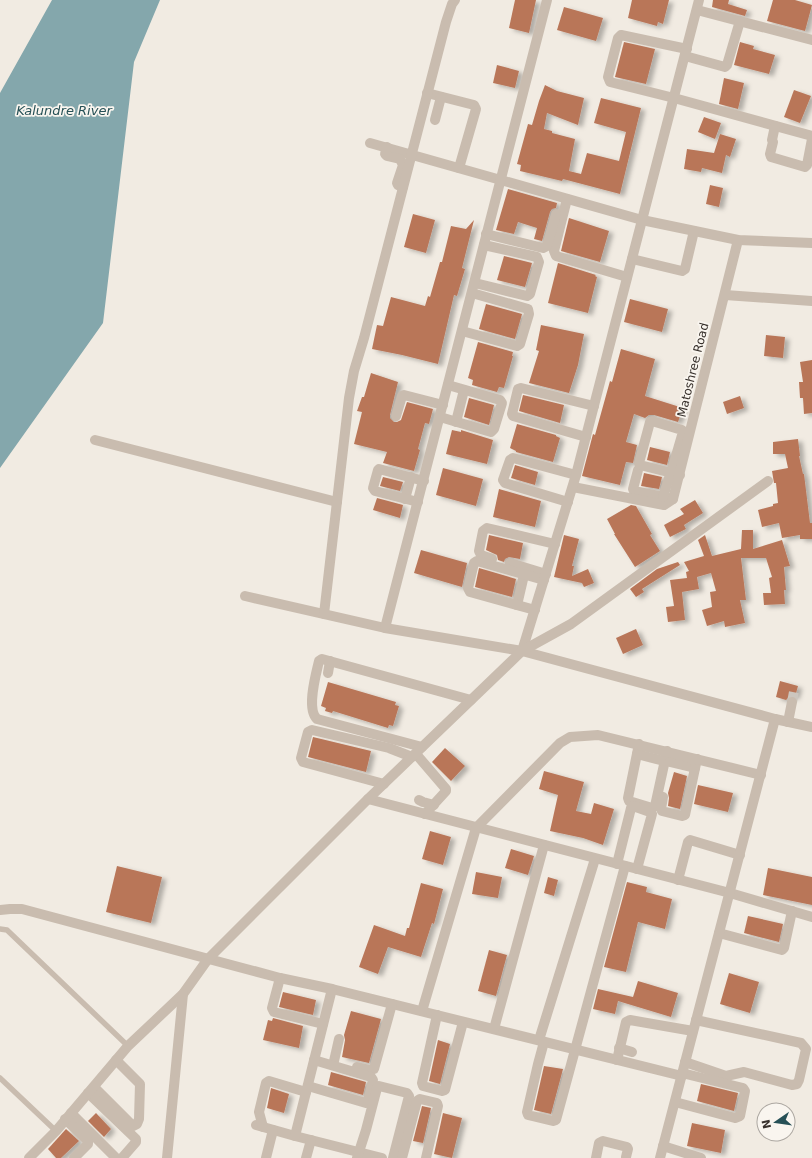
<svg xmlns="http://www.w3.org/2000/svg" width="812" height="1158" viewBox="0 0 812 1158" font-family="'DejaVu Sans',sans-serif">
<style>
.water{fill:#84a7ac}
.building{fill:#b97659;filter:url(#shadow)}
.lines{fill:none;stroke-linecap:round;stroke-linejoin:round}
.street-tunnel{stroke:#ccc6be;stroke-width:10;stroke-dasharray:10 5;stroke-linecap:butt}
.lane{stroke:#c9bcaf;stroke-width:5.5}
.street{stroke:#c9bcaf;stroke-width:10}
.labels{text-anchor:middle;stroke-width:3.5;stroke-linejoin:round;paint-order:stroke}
.street-label{font-size:12px;fill:#38312c;stroke:#f9f5ef}
.water-label{font-size:13px;font-style:italic;fill:#265056;stroke:#f9f5ef}
</style>
<defs>
<filter id="shadow"><feDropShadow dx="4.5" dy="2.5" stdDeviation="2" flood-color="#0004"/></filter>
</defs>
<rect width="100%" height="100%" fill="#f1ebe2"/>
<!-- water -->
<path class="water" d="M52,0H160L134,62L103,323L0,468V93Z"/>
<!-- building -->
<g class="building">
<path d="M515,0H536L529,33L509,28Z"/>
<path d="M632,0H669L663,24L658,22L657,26L628,18Z"/>
<path d="M713,0H729L728,4L747,10L745,16L712,7Z"/>
<path d="M773,0H795L812,5L805,31L767,21Z"/>
<path d="M564,7L603,18L596,41L557,30Z"/>
<path d="M624,42L655,49L646,84L615,77Z"/>
<path d="M740,42L754,46L753,49L775,55L769,74L734,65Z"/>
<path d="M497,65L519,71L515,88L493,83Z"/>
<path d="M724,78L744,83L738,109L719,104Z"/>
<path d="M545,85L557,91L584,98L578,125L547,113L544,129L552,131V133L575,139L569,171L581,174L587,153L619,161L626,132L594,123L601,98L641,108L620,194L563,179L562,181L520,171L521,165L517,164L528,124L532,125L539,101Z"/>
<path d="M794,90L811,96L800,123L784,117Z"/>
<path d="M704,117L721,123L715,139L698,132Z"/>
<path d="M720,134L736,139L730,157L726,155L722,173L702,168L701,172L684,169L687,149L714,153Z"/>
<path d="M710,185L723,188L719,207L706,204Z"/>
<path d="M508,189L557,203L556,208L552,209L550,212L542,241L534,239L537,228L518,222L514,234L496,230Z"/>
<path d="M413,214L435,220L426,253L404,247Z"/>
<path d="M569,218L609,231L600,262L561,251Z"/>
<path d="M474,220L462,268L465,269L457,296L454,295L438,364L402,355L372,349L377,325L383,326L391,297L425,306L428,296L430,297L440,262H442L451,226L466,229Z"/>
<path d="M504,256L532,263L525,287L497,280Z"/>
<path d="M558,263L596,275L595,276L597,277L588,313L548,303Z"/>
<path d="M630,299L668,309L662,332L624,322Z"/>
<path d="M486,304L522,314L515,339L479,329Z"/>
<path d="M541,325L584,334L578,365L569,393L529,383L539,351L536,350Z"/>
<path d="M766,335L785,337L783,358L764,356Z"/>
<path d="M478,342L513,352L512,356H513L504,388L499,387L497,392L472,385L473,380L468,378Z"/>
<path d="M621,349L655,359L645,396L683,408L678,422L654,415H649L645,418L634,414L626,442L637,445L633,463L626,462L620,485L582,476L593,434L595,435L610,381L612,382Z"/>
<path d="M812,360V413L804,414L803,398H800L799,382H803L800,362Z"/>
<path d="M371,373L398,382L390,415V418L394,422H397L401,420L407,402L433,409L429,424L425,423L418,449L420,450L414,471L383,463L387,452L354,444L362,412L357,411L362,397H364Z"/>
<path d="M523,395L564,405L560,423L519,411Z"/>
<path d="M740,396L744,408L727,414L723,402Z"/>
<path d="M469,398L494,405L489,425L464,417Z"/>
<path d="M517,424L556,435V436L560,438L553,462L516,452V451L510,448Z"/>
<path d="M452,430L461,432V430L493,440L487,464L446,454Z"/>
<path d="M798,439L800,456H799L803,474H804L810,523H812V539H800V535L782,538L779,523L762,527L758,510L773,506V504L778,503L776,483H774L772,471L788,468L785,454H773V442Z"/>
<path d="M650,447L670,452L667,465L647,460Z"/>
<path d="M515,465L538,472L535,485L511,478Z"/>
<path d="M443,468L483,479L476,506L436,495Z"/>
<path d="M644,473L662,477L659,489L641,486Z"/>
<path d="M383,477L403,482L400,491L380,486Z"/>
<path d="M499,489L541,501L535,527L493,517Z"/>
<path d="M377,498L403,505L400,518L373,510Z"/>
<path d="M695,500L703,513L684,525L686,529L670,537L664,525L684,514L680,509Z"/>
<path d="M631,505L636,506L652,534L650,535L660,551L635,567L614,534H615L607,519Z"/>
<path d="M742,530H753V549L782,540L790,566L784,567L786,590H784L785,604L764,605L763,593H771L769,578L772,577L766,558H741L746,600H740L745,623L725,627L724,621L707,626L702,610L712,607L710,592L716,591L711,573L697,577L699,589L682,592L685,620L668,622L666,607L674,606L670,580L687,578L686,572L689,571L684,562L704,556L698,540L705,535L712,556L741,549Z"/>
<path d="M489,535L523,543L520,559L509,557L505,559L504,562L498,560L497,555L486,550Z"/>
<path d="M564,535L579,539L572,566H574L572,576L588,569L594,583L584,587L582,583L554,577Z"/>
<path d="M421,550L467,563L462,587L414,573Z"/>
<path d="M678,562L680,565L642,589L644,592L636,597L630,589L657,569Z"/>
<path d="M479,568L516,579L512,597L475,587Z"/>
<path d="M636,629L643,645L623,654L616,638Z"/>
<path d="M780,681L798,686L795,697L790,696L786,700L776,697Z"/>
<path d="M328,682L396,702L395,705L399,706L393,726L389,725L388,728L333,711L332,713L325,711L326,708L321,706Z"/>
<path d="M313,737L371,751L366,772L308,757Z"/>
<path d="M445,748L465,766L451,781L432,762Z"/>
<path d="M544,771L584,782L576,811L591,814L594,803L614,809L603,845L583,838L550,831L558,795L539,789Z"/>
<path d="M674,772L687,776L680,809L668,806L669,798L668,793Z"/>
<path d="M698,785L733,793L728,812L694,804Z"/>
<path d="M430,831L451,837L443,865L422,859Z"/>
<path d="M511,849L534,856L528,875L505,868Z"/>
<path d="M117,866L162,877L151,923L106,912Z"/>
<path d="M768,868L812,877V905L763,895Z"/>
<path d="M476,872L502,877L498,898L472,894Z"/>
<path d="M548,877L558,880L554,896L544,893Z"/>
<path d="M627,882L647,887L646,892L672,899L665,929L638,922L626,972L604,967Z"/>
<path d="M421,883L443,889L434,924L432,923L421,957L388,947L378,974L359,967L374,925L405,936L407,928H409Z"/>
<path d="M748,916L783,924L779,942L744,933Z"/>
<path d="M489,950L507,955L496,996L478,991Z"/>
<path d="M729,973L759,982L750,1013L720,1004Z"/>
<path d="M638,981L678,993L671,1017L618,1001L615,1014L593,1009L598,989L633,997Z"/>
<path d="M283,992L316,1000L313,1015L279,1007Z"/>
<path d="M351,1011L381,1019L369,1063L342,1057L345,1040L344,1035Z"/>
<path d="M273,1018L303,1026L299,1048L263,1040L268,1020L272,1021Z"/>
<path d="M438,1040L450,1044L440,1084L429,1081Z"/>
<path d="M544,1066L563,1069L551,1114L534,1110Z"/>
<path d="M331,1072L366,1082L363,1095L328,1085Z"/>
<path d="M701,1084L738,1093L734,1111L697,1101Z"/>
<path d="M271,1088L289,1094L284,1113L267,1108Z"/>
<path d="M422,1106L431,1108L423,1143L413,1141Z"/>
<path d="M96,1113L111,1129L104,1137L88,1121Z"/>
<path d="M443,1113L462,1118L452,1158L434,1154Z"/>
<path d="M692,1123L725,1130L721,1153L687,1146Z"/>
<path d="M66,1129L79,1141L61,1158H56L48,1149Z"/>
</g>
<g class="lines">
<!-- street-tunnel -->
<path class="street-tunnel" d="M792,702L794,692"/>
<!-- lane -->
<g class="lane">
<path d="M0,929L7,930L128,1046"/>
<path d="M0,1078L56,1131"/>
</g>
<!-- street -->
<g class="street">
<path d="M697,10L812,40"/>
<path d="M687,49L621,35L618,38L608,77L610,82L674,98L812,136"/>
<path d="M685,56L725,67L727,65L740,21"/>
<path d="M427,93L474,105L476,109L459,168"/>
<path d="M435,120L441,97"/>
<path d="M775,126L772,140L773,142L770,154L771,157L805,167L807,165L812,139"/>
<path d="M370,143L642,220L738,240L812,243"/>
<path d="M387,147L385,154L387,156L400,159L403,165L397,183L398,185L403,187"/>
<path d="M567,199L554,251L556,256L627,277"/>
<path d="M486,234L543,248L547,246L556,214"/>
<path d="M632,259L682,271L685,269L694,231"/>
<path d="M475,283L527,296L530,294L539,262L537,257L484,245"/>
<path d="M725,295L812,301"/>
<path d="M462,331L517,346L520,344L529,314L528,309L472,293"/>
<path d="M396,416L402,396L404,395L443,405"/>
<path d="M440,417L491,432L494,429L502,403L500,400L448,385"/>
<path d="M456,422L464,390"/>
<path d="M586,437L513,416L512,414L518,389L521,388L594,406"/>
<path d="M95,440L337,502"/>
<path d="M638,470L633,489L634,491L673,499"/>
<path d="M671,473L683,432L682,430L652,421L650,422L639,463L640,465L680,475"/>
<path d="M573,487L664,505L673,499L738,240"/>
<path d="M663,497L669,478"/>
<path d="M405,499L411,477"/>
<path d="M418,502L375,491L373,488L378,470L379,469L424,481"/>
<path d="M568,502L505,483L503,480L510,460L513,458L576,475"/>
<path d="M492,559L481,555L479,551L483,531L487,528L555,544"/>
<path d="M510,563L546,574"/>
<path d="M245,596L385,628L522,651L775,719L812,727"/>
<path d="M517,605L524,575"/>
<path d="M535,610L470,592L468,588L474,563L477,561L544,580"/>
<path d="M324,614L349,398L354,371L364,338L446,22L452,4L455,0"/>
<path d="M385,628L547,0"/>
<path d="M522,651L576,475L699,0"/>
<path d="M328,673L330,661"/>
<path d="M788,722L792,702"/>
<path d="M639,744L628,798L629,801L652,808L655,806L667,751"/>
<path d="M422,747L317,719C306,709 316,674 319,661L322,659L471,700"/>
<path d="M416,754L446,789V791L425,814"/>
<path d="M637,754L664,761"/>
<path d="M670,762L695,768"/>
<path d="M384,784L303,762L301,758L308,732L312,730L389,748L412,757"/>
<path d="M663,797L661,809L662,811L682,816L685,815L697,759"/>
<path d="M368,799L730,893L812,917"/>
<path d="M419,800L423,802L434,805"/>
<path d="M617,864L631,808L633,806L650,812L652,814L637,869"/>
<path d="M678,880L688,842L690,840L740,855"/>
<path d="M0,910L10,909H22L280,978L332,989L682,1076"/>
<path d="M719,933L782,950L784,948L792,911"/>
<path d="M280,978L272,1008L274,1012L323,1024"/>
<path d="M422,1011L476,828L560,743L570,737L598,735L761,775"/>
<path d="M437,1015L422,1083L423,1086L442,1091L445,1090L463,1022"/>
<path d="M494,1029L544,845"/>
<path d="M539,1040L595,859"/>
<path d="M544,1042L538,1064L527,1112L528,1115L553,1121L556,1120L625,866"/>
<path d="M619,1048L632,1052"/>
<path d="M617,1060L626,1022L630,1020L693,1031"/>
<path d="M334,1061L339,1039"/>
<path d="M685,1062L726,1076L744,1072L792,1085L797,1084L799,1080L806,1049L801,1043L696,1020"/>
<path d="M357,1067L370,1070L374,1069L392,1004"/>
<path d="M308,1086L366,1103L368,1101L373,1080L371,1077L314,1060"/>
<path d="M94,1087L133,1126L137,1124L139,1119L140,1084L116,1060"/>
<path d="M88,1093L136,1139V1142L122,1158"/>
<path d="M675,1102L735,1118L740,1116L745,1091L743,1088L682,1073"/>
<path d="M71,1113L116,1158"/>
<path d="M65,1119L88,1141V1144L74,1158"/>
<path d="M256,1125L295,1136L382,1158"/>
<path d="M263,1127L259,1112L266,1083L269,1081L306,1092"/>
<path d="M295,1136L332,989"/>
<path d="M663,1146L701,1158"/>
<path d="M29,1158L56,1131L128,1046L183,994L208,959L368,799L522,651L571,624L768,481"/>
<path d="M167,1158L183,994"/>
<path d="M266,1158L273,1130"/>
<path d="M306,1158L311,1140"/>
<path d="M357,1158L366,1130L377,1088L379,1086L407,1093L409,1096L393,1158"/>
<path d="M402,1158L417,1101L420,1099L437,1103L438,1106L426,1158"/>
<path d="M596,1158L599,1143L603,1141L627,1147L628,1149L626,1157"/>
<path d="M660,1158L775,719"/>
</g>
</g>
<g class="labels">
<!-- street labels -->
<g class="street-label">
<text transform="translate(693 370) rotate(-76)" y="4">Matoshree Road</text>
</g>
<!-- water labels -->
<g class="water-label">
<text x="64" y="115">Kalundre River</text>
</g>
</g>
<!-- north arrow -->
<g transform="translate(776 1122) rotate(257)"><circle r="19" fill="#f9f5ef" stroke="#aca7a1"/>
<path d="M0-3L7 15L0 10L-7 15Z" fill="#265056"/>
<text y="-6" font-size="11" font-weight="bold" text-anchor="middle" fill="#38312c">N</text>
</g>
</svg>
